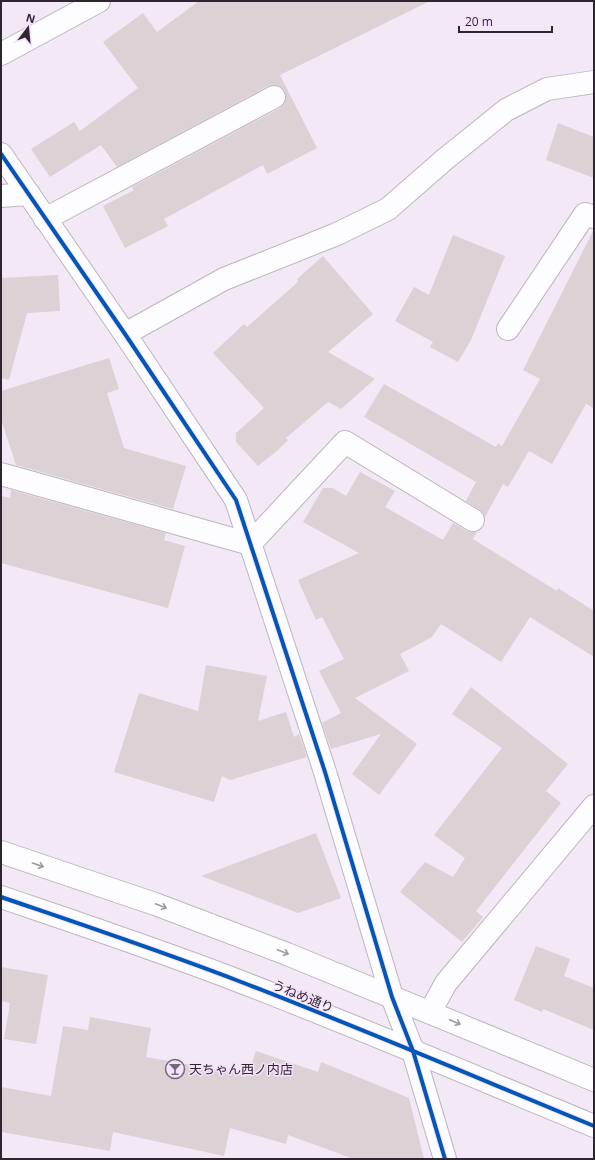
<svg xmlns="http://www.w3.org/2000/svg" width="595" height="1160" viewBox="0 0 595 1160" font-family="'Open Sans','Noto Sans JP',sans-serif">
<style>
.building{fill:#dcd1d5}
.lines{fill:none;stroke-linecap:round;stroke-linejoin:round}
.minor-casing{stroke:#bdb5c0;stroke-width:24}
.tertiary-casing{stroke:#bdb5c0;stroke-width:24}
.minor{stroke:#fdfcfe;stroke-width:22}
.tertiary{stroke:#fdfcfe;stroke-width:22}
.cycleway-casing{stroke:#f6e2fc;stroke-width:6}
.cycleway{stroke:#0057b8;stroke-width:4}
.oneway{stroke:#9f9ca1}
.labels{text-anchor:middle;stroke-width:3;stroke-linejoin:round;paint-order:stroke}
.street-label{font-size:13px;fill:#2d2630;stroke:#f6e2fc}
.poi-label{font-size:13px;fill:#2d2630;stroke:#f6e2fc;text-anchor:start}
</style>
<rect width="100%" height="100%" fill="#f2e8f6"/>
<!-- building -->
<g class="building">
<path d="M199,1H430L280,75L317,148L267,174L263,165L164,219L168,226L125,248L103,206L134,190L132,187L280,108L284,104L286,98L285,91L281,87L275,85L268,86L117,167L101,145L50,177L31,149L74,122L80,131L138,88L103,42L143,13L157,32Z"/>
<path d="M558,123L594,137V178L546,160Z"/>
<path d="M594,229V408L586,404L552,464L529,451L508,487L503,484L485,517L480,510L466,501L476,482L364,417L384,384L496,447L498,443L502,446L540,379L523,370Z"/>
<path d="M453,235L505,256L471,340L458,362L430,347L433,342L395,321L414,287L429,295Z"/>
<path d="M323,256L373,314L328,352L375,379L341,409L328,402L286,438L288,440L278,450L258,466L236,442V433L264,408L213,353L244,324L247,327L298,282L297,279Z"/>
<path d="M58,275L60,311L27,313L9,380L1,378V278Z"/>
<path d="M109,358L119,389L107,393L124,448L186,466L173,509L16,465L1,419V391Z"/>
<path d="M360,472L395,491L385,507L443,540L453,523L467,531L472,532H477L473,539L557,591L558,588L594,611V657L530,617L501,662L441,624L432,637L400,654L409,671L355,698L417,744L379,795L352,774L381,734L331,749L322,723L341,713L319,671L344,659L322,617L316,620L298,580L359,553L303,522L323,488H333L346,496Z"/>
<path d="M11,490L166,533L164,540L185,546L168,608L1,563V496L10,498Z"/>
<path d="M206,665L267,676L258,721L286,712L294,737L299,734L307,757L230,780L222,776L214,802L114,772L139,693L198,711Z"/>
<path d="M471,687L568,764L546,791L561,803L476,911L483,917L462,942L400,892L425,862L453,877L465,858L434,835L502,748L452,714Z"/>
<path d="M316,833L341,898L298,913L201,876Z"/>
<path d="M536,946L570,959L564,976L594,988V1030L543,1009L542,1012L514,1000Z"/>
<path d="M1,967L48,975L36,1044L4,1039L10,1003L1,1001Z"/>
<path d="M90,1017L151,1028L146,1057L248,1075L256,1051L318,1072L321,1062L409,1098L424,1159H354L288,1135L286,1144L230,1128L224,1156L113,1132L110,1151L1,1132V1087L51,1096L63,1026L88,1030Z"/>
</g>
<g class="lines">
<defs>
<g id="minor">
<path d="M1,54L99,1"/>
<path d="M1,196L29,194"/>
<path d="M45,219L274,97"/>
<path d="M508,329L585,214L594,217"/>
<path d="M125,334L224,279L337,234L388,209L444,160L506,110L547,89L594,82"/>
<path d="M1,474L250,544L345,442L473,520"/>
<path d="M430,1012L446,983L594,806"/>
</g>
<g id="tertiary">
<path d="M1,154L125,334L236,500L325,772L392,997L413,1051L445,1159"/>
<path d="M1,852L155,904L287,954L594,1080"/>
<path d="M1,897C80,924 158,950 236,980C356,1026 475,1077 594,1126"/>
</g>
</defs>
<!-- minor casing -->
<use href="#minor" class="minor-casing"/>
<!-- tertiary casing -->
<use href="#tertiary" class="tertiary-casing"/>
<!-- minor -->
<use href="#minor" class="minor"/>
<!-- tertiary -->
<use href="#tertiary" class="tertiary"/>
<defs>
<g id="cycleway">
<path d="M1,154L125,334L236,500L325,772L392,997L413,1051L445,1159"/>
<path d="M1,897C80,924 158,950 236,980C356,1026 475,1077 594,1126"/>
</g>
</defs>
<!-- cycleway casing -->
<use href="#cycleway" class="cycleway-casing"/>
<!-- cycleway -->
<use href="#cycleway" class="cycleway"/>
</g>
<!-- one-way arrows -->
<defs><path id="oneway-shaft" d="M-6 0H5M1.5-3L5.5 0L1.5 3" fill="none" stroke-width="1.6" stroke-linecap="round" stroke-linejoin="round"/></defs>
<g class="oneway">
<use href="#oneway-shaft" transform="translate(38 865) rotate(19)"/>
<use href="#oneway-shaft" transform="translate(161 906) rotate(21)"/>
<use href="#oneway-shaft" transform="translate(283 952) rotate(21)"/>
<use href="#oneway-shaft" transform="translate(455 1022) rotate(23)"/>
</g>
<!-- icons -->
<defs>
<symbol id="bar-ring" viewBox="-11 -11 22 22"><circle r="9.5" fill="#f6e2fc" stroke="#726a75" stroke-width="1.5"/><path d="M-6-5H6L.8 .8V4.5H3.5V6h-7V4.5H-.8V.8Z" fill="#726a75"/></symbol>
</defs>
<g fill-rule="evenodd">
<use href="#bar-ring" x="164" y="1058" width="22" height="22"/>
</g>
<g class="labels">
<!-- street labels -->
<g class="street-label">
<text transform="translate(303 996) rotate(22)" y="5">うねめ通り</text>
</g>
<!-- poi labels -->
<g class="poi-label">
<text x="189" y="1074">天ちゃん西ノ内店</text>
</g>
</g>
<!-- border -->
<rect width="595" height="1160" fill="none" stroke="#2d2630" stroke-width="4"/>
<!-- north arrow -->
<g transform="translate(28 28) rotate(16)" stroke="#f6e2fc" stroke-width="3" paint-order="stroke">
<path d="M0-3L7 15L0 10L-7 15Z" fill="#2d2630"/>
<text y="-6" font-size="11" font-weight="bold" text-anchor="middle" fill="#2d2630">N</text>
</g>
<!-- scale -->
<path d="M459 26v6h93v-6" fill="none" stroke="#2d2630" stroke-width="2"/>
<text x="465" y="26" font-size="12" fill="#2d2630" stroke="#f6e2fc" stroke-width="3" paint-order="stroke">20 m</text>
</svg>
